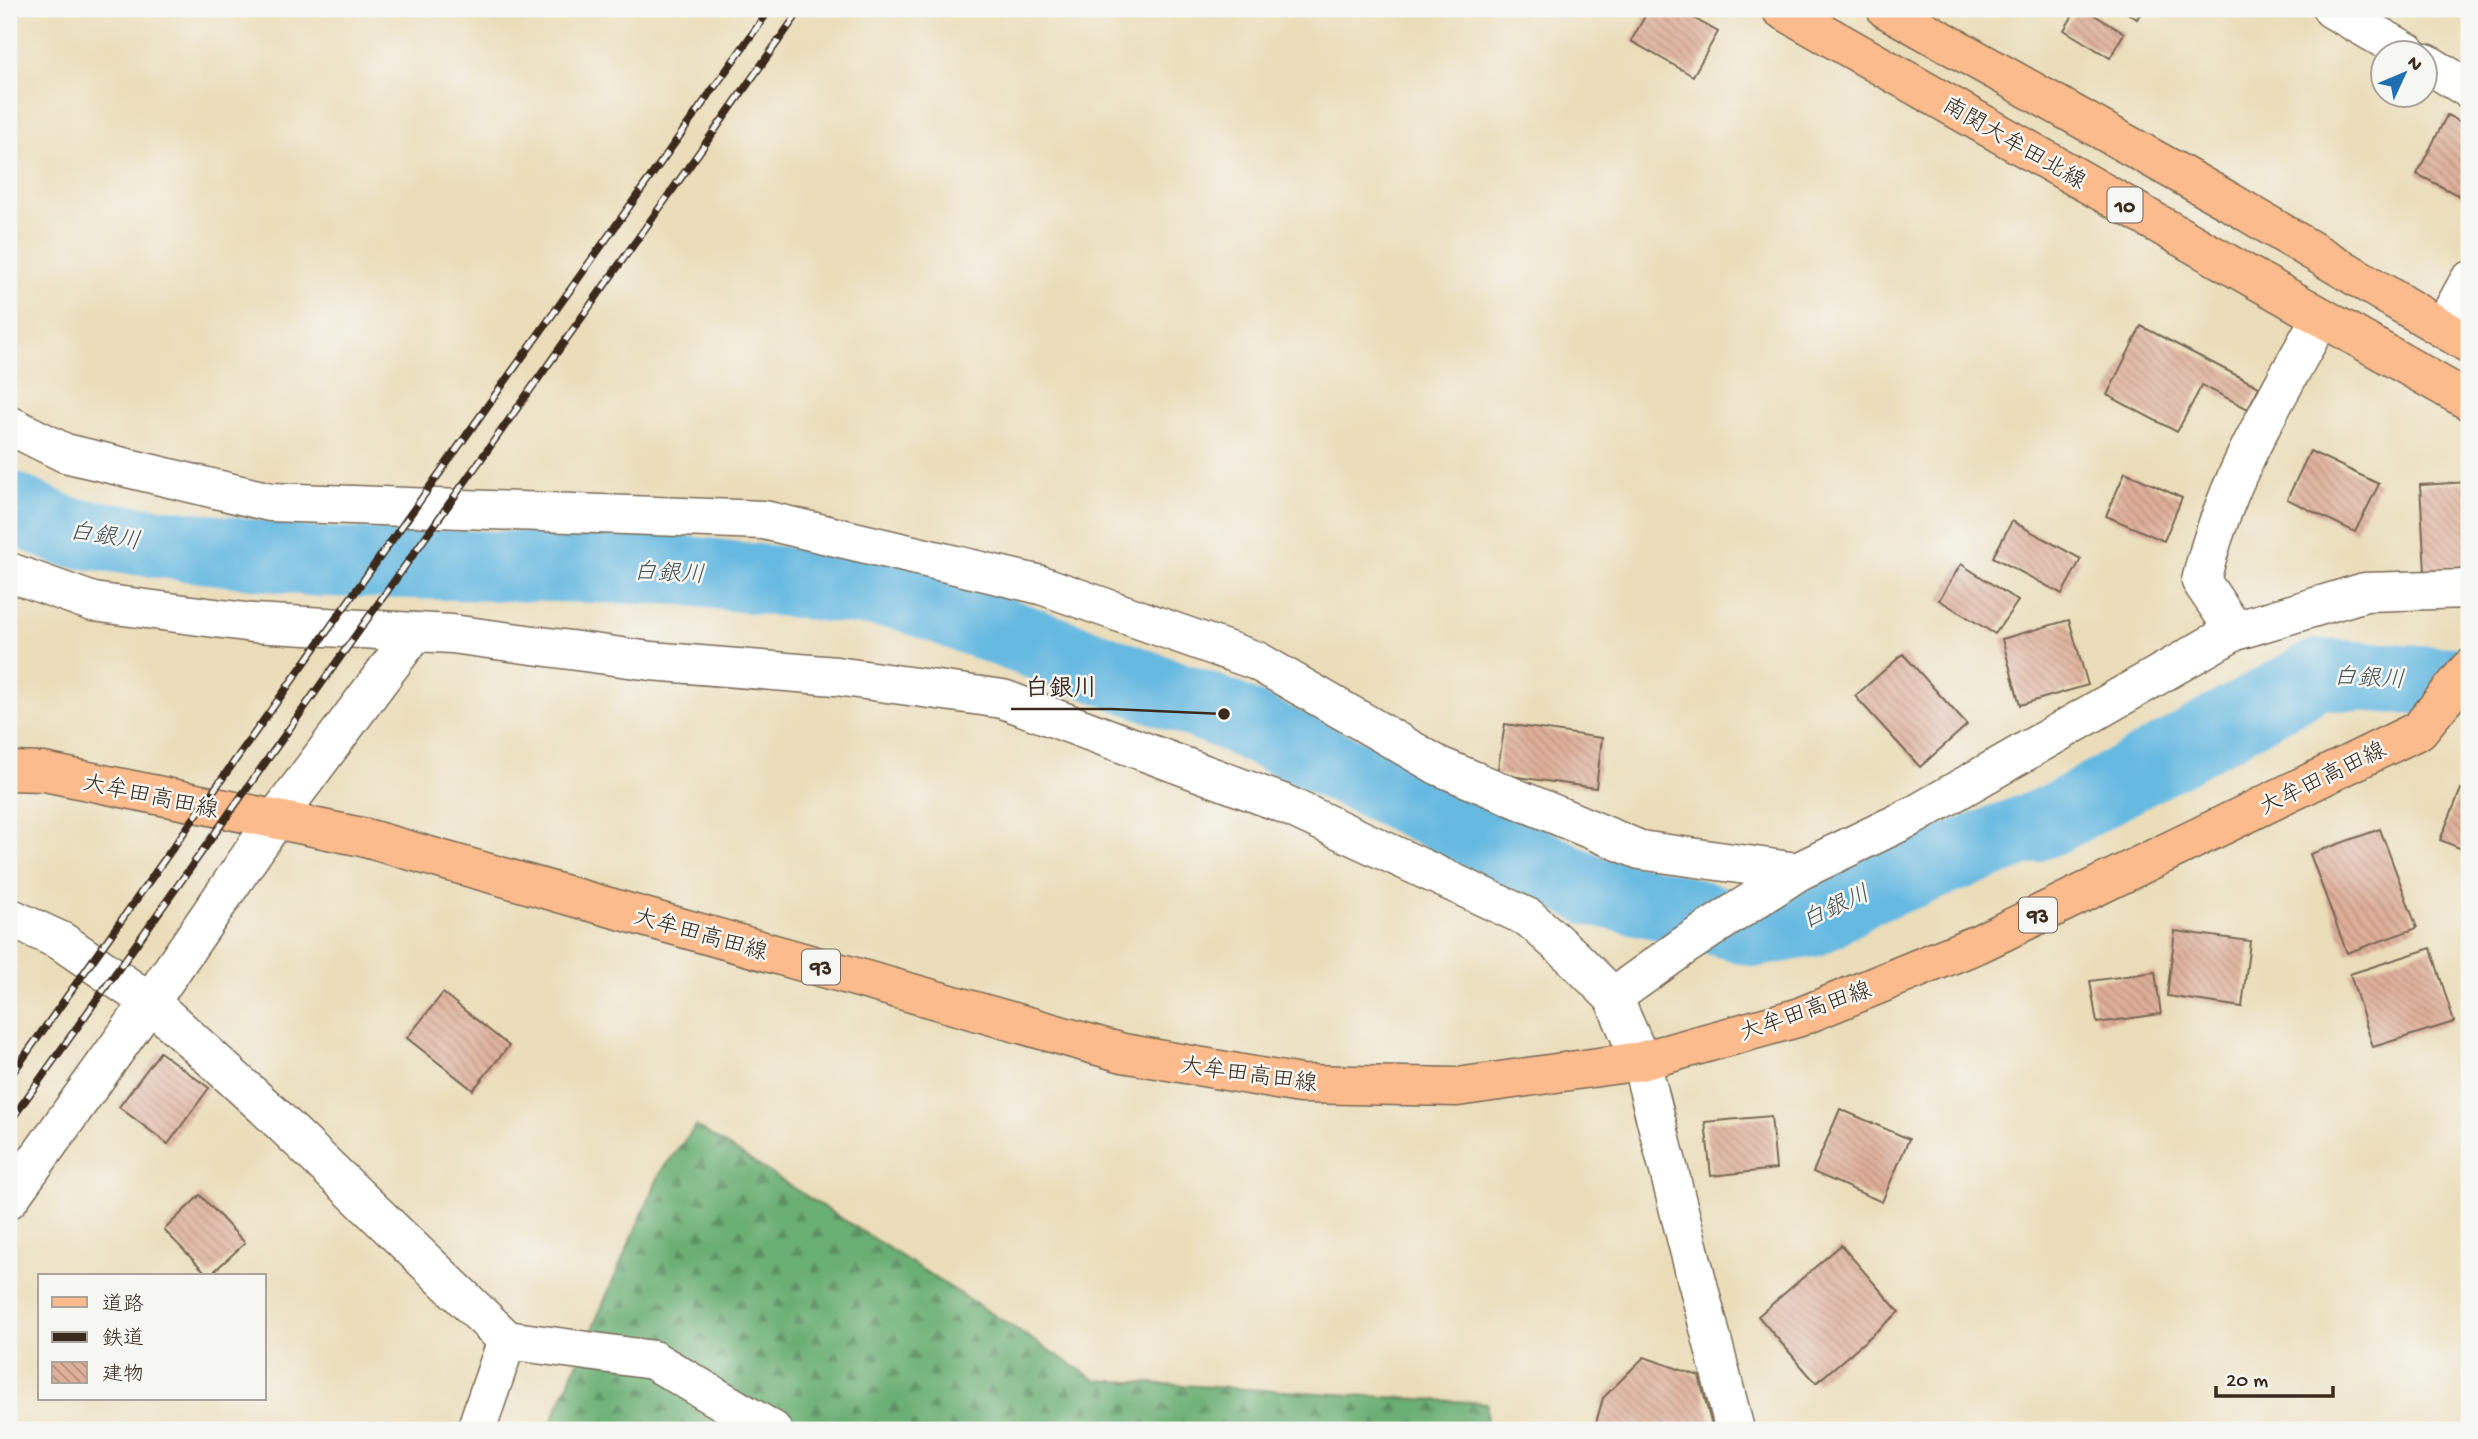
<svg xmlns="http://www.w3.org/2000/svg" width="2478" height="1439" viewBox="0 0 2478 1439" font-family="'Gochi Hand','Klee One',sans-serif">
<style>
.forest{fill:url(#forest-firs);stroke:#536c48;stroke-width:2}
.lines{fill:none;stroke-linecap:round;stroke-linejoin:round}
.river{stroke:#66b9e1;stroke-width:70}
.building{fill:url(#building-back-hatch)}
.minor-casing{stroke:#796954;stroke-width:41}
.major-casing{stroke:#796954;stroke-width:41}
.minor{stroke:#fff;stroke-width:38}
.major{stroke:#fbbb8c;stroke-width:38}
.rail-casing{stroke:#3b2a1e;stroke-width:8}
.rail{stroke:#f6f6f2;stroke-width:5;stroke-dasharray:16;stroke-linecap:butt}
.labels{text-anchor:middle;stroke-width:5;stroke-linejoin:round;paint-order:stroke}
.shield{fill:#f6f6f2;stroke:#73675e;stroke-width:2}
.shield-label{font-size:21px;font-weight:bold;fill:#3b2a1e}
.street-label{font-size:23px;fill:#3b2a1e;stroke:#f6f6f2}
.water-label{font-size:24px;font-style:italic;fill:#485558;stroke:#f6f6f2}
.leader{fill:none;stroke:#3b2a1e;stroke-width:2.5}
.callout-dot{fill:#3b2a1e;stroke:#f6f6f2;stroke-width:2.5}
.callout-label{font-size:24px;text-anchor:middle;font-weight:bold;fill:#3b2a1e;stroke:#f6f6f2;stroke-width:5;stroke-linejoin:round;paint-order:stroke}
</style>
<defs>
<pattern id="forest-firs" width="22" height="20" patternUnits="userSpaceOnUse" patternTransform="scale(1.75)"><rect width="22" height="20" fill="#6baf73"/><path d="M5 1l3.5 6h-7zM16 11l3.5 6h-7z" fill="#598f5e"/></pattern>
<pattern id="building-back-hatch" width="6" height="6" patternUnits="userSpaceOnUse" patternTransform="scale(1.75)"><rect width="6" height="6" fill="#dfb09a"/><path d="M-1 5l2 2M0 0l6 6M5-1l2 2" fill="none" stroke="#b68f7d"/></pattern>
</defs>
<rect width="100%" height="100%" fill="#f6f6f2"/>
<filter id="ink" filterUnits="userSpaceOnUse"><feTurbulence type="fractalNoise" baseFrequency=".0143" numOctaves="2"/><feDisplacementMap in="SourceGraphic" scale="14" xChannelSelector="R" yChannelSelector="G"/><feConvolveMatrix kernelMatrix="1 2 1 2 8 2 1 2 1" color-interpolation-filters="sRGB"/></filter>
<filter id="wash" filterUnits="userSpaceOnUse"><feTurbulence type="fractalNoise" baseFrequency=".00686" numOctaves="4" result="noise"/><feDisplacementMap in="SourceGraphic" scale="28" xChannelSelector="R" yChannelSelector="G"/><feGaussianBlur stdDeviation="1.57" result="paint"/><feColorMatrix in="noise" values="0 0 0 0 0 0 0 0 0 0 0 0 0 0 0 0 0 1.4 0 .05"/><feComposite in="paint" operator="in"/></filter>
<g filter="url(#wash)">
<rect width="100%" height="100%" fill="#ebddb9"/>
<!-- forest -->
<path class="forest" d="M696,1126L1096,1380L1487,1403L1486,1430H548L661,1171Z"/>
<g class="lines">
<!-- river -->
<path class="river" d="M9,506L67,532L318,562L679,570L902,595L1224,714L1409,801L1593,891L1662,905L1757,932L1812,922L1865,891L2054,819L2319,674L2469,683"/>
</g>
<g id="blocks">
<!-- building -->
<g class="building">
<path d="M1649,9H1677L1718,32L1693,76L1631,41Z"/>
<path d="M2077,9H2084L2124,33L2110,58L2064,30Z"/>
<path d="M2121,9H2143L2137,19Z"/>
<path d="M2447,115L2469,126V201L2417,174Z"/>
<path d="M2141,326L2259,387L2248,409L2202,385L2177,432L2107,395Z"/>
<path d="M2310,451L2379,484L2355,532L2287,499Z"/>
<path d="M2125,472L2182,498L2164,541L2106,516Z"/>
<path d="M2469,482V569L2425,572L2420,485Z"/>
<path d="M2012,521L2081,559L2062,594L1993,557Z"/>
<path d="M1961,564L2018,601L1995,634L1939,600Z"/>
<path d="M2069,620L2088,685L2020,705L2002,639Z"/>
<path d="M1903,654L1967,725L1920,767L1855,696Z"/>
<path d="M1505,724L1602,738L1596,788L1497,774Z"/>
<path d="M2461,789L2469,793V852L2440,840Z"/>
<path d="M2380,829L2417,928L2347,953L2310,854Z"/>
<path d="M2175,931L2250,941L2242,1007L2167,996Z"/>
<path d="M2431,948L2454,1022L2373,1047L2350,974Z"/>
<path d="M2155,972L2161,1014L2097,1023L2090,981Z"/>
<path d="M443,993L509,1046L473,1090L407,1038Z"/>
<path d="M160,1052L209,1088L168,1144L119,1107Z"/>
<path d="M1840,1109L1909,1139L1882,1202L1813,1172Z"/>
<path d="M1771,1116L1776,1169L1711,1176L1705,1122Z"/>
<path d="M200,1195L245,1243L209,1276L164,1230Z"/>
<path d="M1841,1245L1899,1312L1816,1383L1758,1316Z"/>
<path d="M1644,1357L1699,1376L1713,1430H1594L1603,1398Z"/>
</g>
</g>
</g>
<g filter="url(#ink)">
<use href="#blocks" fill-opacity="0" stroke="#796954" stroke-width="2"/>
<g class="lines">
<defs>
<g id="minor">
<path d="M2332,9L2407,52"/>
<path d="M2426,63L2469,89"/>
<path d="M2443,328L2469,281"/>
<path d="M9,425L65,453L270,502L764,520L1041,585L1257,661L1439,766L1640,850L1797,872"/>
<path d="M9,572L93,602L253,623L452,634L651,661L836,676L1003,699L1282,803L1529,918L1573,957L1613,997L1641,1061L1735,1430"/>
<path d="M2235,631L2201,581C2224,483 2273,404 2321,317"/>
<path d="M9,917L61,941L150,1002L266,1108L507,1340L653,1360L772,1430"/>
<path d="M1613,997L1684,946L1797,872L1913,816L2235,631L2365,592L2469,589"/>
<path d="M9,1199L150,1002L275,820L415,632"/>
<path d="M476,1430L507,1340"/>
</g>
<g id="major">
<path d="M1781,9L2469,401"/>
<path d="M1886,9L2230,202L2469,344"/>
<path d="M9,771L44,772L362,837L1123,1053L1300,1084L1457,1087L1641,1061L1797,1018L1980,943L2419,730L2469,669"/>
</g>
</defs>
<!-- minor casing -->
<use href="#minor" class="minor-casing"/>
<!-- major casing -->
<use href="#major" class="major-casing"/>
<!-- minor -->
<use href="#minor" class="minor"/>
<!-- major -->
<use href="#major" class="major"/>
<defs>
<g id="rail">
<path d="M9,1078L770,9"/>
<path d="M9,1123L801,9"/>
</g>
</defs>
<!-- rail casing -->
<use href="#rail" class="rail-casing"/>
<!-- rail -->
<use href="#rail" class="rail"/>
</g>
</g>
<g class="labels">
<!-- shield labels -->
<g class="shield">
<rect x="2107.5" y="187.5" width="35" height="35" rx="5"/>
<rect x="2019" y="897.5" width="38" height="35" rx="5"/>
<rect x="802" y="949.5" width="38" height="35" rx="5"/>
</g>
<g class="shield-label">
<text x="2125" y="212">10</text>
<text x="2038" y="922">93</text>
<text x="821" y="974">93</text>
</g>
<!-- street labels -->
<g class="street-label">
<text transform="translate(2015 142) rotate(30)" y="8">南関大牟田北線</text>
<text transform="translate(2322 777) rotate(-26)" y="8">大牟田高田線</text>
<text transform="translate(151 795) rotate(12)" y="8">大牟田高田線</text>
<text transform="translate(701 933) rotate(16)" y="8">大牟田高田線</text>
<text transform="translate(1805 1010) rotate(-19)" y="8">大牟田高田線</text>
<text transform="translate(1249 1073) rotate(8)" y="8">大牟田高田線</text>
</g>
<!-- water labels -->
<g class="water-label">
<text transform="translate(105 535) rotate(9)" y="8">白銀川</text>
<text transform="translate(669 572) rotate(3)" y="8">白銀川</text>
<text transform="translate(2369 677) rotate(3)" y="8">白銀川</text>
<text transform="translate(1835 906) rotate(-25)" y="8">白銀川</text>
</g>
</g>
<!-- callouts -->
<path class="leader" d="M1224 714L1111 709H1011"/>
<circle class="callout-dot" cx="1224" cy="714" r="7"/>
<g class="callout-label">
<text x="1061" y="695">白銀川</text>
</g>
<!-- margin -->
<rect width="2478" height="1439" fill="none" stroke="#f6f6f2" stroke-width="35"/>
<!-- legend -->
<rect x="38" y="1274" width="228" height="126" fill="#f6f6f2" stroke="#aba49d" stroke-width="2"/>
<rect x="52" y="1297" width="35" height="10" fill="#fbbb8c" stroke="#aba49d" stroke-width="2"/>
<text x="102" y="1310" font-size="21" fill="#3b2a1e">道路</text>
<rect x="52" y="1332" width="35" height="10" fill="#3b2a1e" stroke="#aba49d" stroke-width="2"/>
<text x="102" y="1344" font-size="21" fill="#3b2a1e">鉄道</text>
<rect x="52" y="1362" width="35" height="21" fill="url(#building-back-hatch)" stroke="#aba49d" stroke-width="2"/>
<text x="102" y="1380" font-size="21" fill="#3b2a1e">建物</text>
<!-- north arrow -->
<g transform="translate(2404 74) rotate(46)"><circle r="33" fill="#f6f6f2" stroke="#aba49d" stroke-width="2"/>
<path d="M0-5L12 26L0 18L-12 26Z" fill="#1f6fb2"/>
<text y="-10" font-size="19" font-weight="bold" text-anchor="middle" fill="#3b2a1e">N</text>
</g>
<!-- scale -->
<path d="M2216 1386v10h117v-10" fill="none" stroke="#3b2a1e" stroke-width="3.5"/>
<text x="2226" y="1386" font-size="21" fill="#3b2a1e" stroke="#f6f6f2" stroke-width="5" paint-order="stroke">20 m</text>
</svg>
